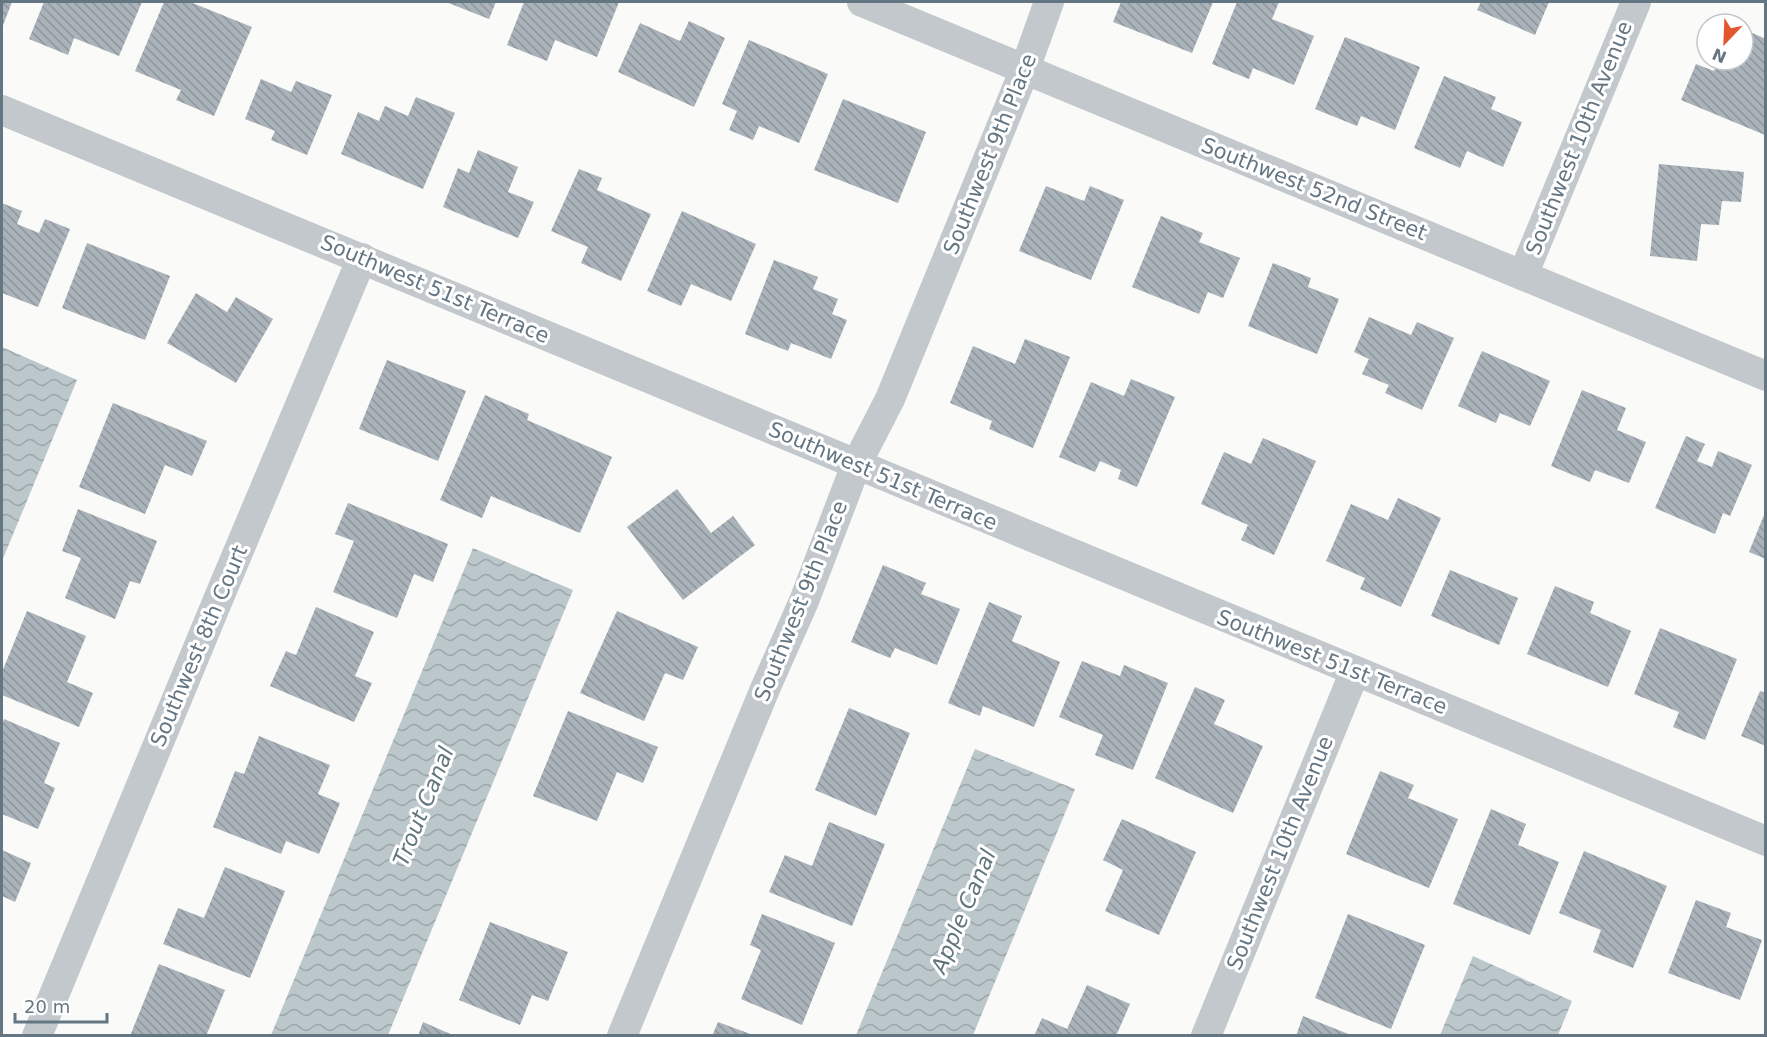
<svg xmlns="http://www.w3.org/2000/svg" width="1767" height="1037" viewBox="0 0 1767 1037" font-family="'DejaVu Sans',sans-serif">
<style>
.water{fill:url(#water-waves)}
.building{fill:url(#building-back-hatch)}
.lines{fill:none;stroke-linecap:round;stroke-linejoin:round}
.street{stroke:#c3c8cc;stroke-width:30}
.labels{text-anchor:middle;stroke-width:6;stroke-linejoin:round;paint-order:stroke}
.street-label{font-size:21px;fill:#657683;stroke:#fff}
.water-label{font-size:22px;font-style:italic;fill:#60757c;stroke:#fff}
</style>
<defs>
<pattern id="water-waves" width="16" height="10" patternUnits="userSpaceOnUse" patternTransform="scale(1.5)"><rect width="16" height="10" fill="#bbc7cb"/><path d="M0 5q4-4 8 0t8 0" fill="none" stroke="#9ca6aa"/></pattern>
<pattern id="building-back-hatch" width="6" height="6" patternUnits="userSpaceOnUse" patternTransform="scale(1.5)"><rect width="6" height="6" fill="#aab3b9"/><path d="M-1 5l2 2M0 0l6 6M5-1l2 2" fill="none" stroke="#8e969c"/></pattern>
</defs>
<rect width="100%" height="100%" fill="#fafaf8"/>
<!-- water -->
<g class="water">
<path d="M2,347L77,380L2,561Z"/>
<path d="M473,548L573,590L388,1035H271Z"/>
<path d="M975,749L1075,789L973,1035H856Z"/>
<path d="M1473,956L1572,1001L1558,1035H1440Z"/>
</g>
<!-- building -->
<g class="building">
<path d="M2,2H12L2,28Z"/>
<path d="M44,2H142L119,56L74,38L68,55L29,39Z"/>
<path d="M164,2H190L252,27L214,116L176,100L181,90L135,71Z"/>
<path d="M446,2H496L489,19Z"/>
<path d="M524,2H619L597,57L555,40L547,61L507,45Z"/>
<path d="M1121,2H1213L1192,53L1113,22Z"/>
<path d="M1237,2H1279L1272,19L1314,36L1294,85L1253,68L1249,79L1212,64Z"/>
<path d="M1481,2H1549L1535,35L1477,10Z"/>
<path d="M689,21L725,38L694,107L618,72L640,23L680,41Z"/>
<path d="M1743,29L1766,39L1765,135L1681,100L1696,64L1714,71L1719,60H1743Z"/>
<path d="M1345,37L1420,67L1395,130L1361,116L1357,126L1315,109Z"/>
<path d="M749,40L828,74L799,143L759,126L753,140L729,130L737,111L722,104Z"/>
<path d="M1444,76L1496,97L1491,109L1522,122L1503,167L1467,151L1460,168L1414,148Z"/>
<path d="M261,79L291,92L296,81L332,95L307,155L271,140L275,131L245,119Z"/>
<path d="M416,97L455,113L423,189L341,154L358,112L379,121L385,106L408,116Z"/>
<path d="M843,99L926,132L898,203L814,170Z"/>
<path d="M478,150L518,167L508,192L534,202L518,238L443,207L458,168L469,173Z"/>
<path d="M1659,164L1744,172L1741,202L1722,201L1719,225L1701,224L1697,261L1650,256Z"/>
<path d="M579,169L602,178L597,190L651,214L621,281L581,263L588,247L551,231Z"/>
<path d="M1046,186L1084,201L1090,186L1124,200L1091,280L1019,251Z"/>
<path d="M2,203L22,211L17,224L39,233L45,219L70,229L38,307L2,293Z"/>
<path d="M682,211L756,244L731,301L691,284L681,306L647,291Z"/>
<path d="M1161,216L1203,233L1199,242L1240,258L1223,298L1208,292L1199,314L1132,287Z"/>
<path d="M87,243L170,276L145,340L62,308Z"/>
<path d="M774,260L818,277L813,289L838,299L832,314L847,320L831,359L791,343L788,351L745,334Z"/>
<path d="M1273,263L1311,278L1308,287L1339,299L1317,354L1248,326Z"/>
<path d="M196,293L227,312L236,297L273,319L236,383L167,343Z"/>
<path d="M1369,317L1411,335L1417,322L1454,338L1422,410L1385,393L1389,385L1362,374L1369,359L1354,352Z"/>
<path d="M1025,339L1070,357L1033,448L989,429L992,421L950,403L973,346L1015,364Z"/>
<path d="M1482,351L1550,381L1530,426L1500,413L1496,423L1458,406Z"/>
<path d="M387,360L466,391L438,461L359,429Z"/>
<path d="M1131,379L1175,397L1137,487L1118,479L1121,470L1100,461L1095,472L1059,457L1091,382L1124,396Z"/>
<path d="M1582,390L1626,408L1617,430L1646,442L1629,483L1595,470L1590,482L1551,466Z"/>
<path d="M485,395L529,414L527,420L612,457L580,533L491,496L482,518L440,500Z"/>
<path d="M113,403L207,441L192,476L165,465L145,514L79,487Z"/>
<path d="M1686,436L1705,444L1697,461L1712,467L1718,451L1752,465L1730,516L1723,513L1715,534L1655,508Z"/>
<path d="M1263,438L1316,461L1274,555L1241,540L1248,525L1201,504L1224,452L1251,464Z"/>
<path d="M677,489L711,533L733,516L755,545L683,600L627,527Z"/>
<path d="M1398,498L1441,518L1401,607L1360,589L1365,578L1326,561L1351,504L1388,520Z"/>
<path d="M348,503L448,544L433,582L414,574L397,618L333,592L354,541L335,534Z"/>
<path d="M78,509L157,541L140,584L130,581L115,619L65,598L81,558L62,551Z"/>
<path d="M1766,510V559L1749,552Z"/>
<path d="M883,565L926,583L921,594L960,609L937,665L895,648L890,658L851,642Z"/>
<path d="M1450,570L1518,598L1499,645L1431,616Z"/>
<path d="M1555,586L1594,602L1590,613L1631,631L1608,687L1527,654Z"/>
<path d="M989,602L1022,616L1012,641L1060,662L1034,727L983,706L980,716L948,703Z"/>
<path d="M316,607L374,632L355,676L372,683L354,722L270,686L286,651L296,655Z"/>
<path d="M27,611L86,636L67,682L93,693L79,727L2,695V672Z"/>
<path d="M617,611L698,647L683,680L665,673L644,721L580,693Z"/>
<path d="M1660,628L1737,659L1705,740L1673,727L1679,712L1634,694Z"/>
<path d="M1082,661L1120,676L1124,665L1168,683L1133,770L1095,755L1103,735L1059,717Z"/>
<path d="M1195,687L1225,700L1214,724L1263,746L1233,813L1155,778Z"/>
<path d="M1760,691L1766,693V746L1741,736Z"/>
<path d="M849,708L910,733L876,816L815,790Z"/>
<path d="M568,711L658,747L643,783L617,772L597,821L533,796Z"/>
<path d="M4,719L60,743L44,783L55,788L38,829L2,814V726Z"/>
<path d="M259,736L330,765L318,794L340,803L319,854L286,841L281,854L213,827L235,771L244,774Z"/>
<path d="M1380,771L1414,785L1408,798L1458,819L1429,888L1346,854Z"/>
<path d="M1491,809L1526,824L1518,845L1559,862L1530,935L1453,904Z"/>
<path d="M1122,819L1196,852L1159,935L1105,911L1123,870L1103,860Z"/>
<path d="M829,822L885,844L852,926L769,892L785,855L812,866Z"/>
<path d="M2,850L31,863L15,902L2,896Z"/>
<path d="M1584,851L1667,886L1633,968L1593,952L1601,930L1559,913Z"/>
<path d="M225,867L285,891L250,978L163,944L178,908L204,918Z"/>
<path d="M1696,900L1731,913L1726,927L1762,940L1740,1000L1668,973Z"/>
<path d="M762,914L835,943L802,1025L741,999L761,950L750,945Z"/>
<path d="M1348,914L1425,945L1391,1029L1315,998Z"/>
<path d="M490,922L568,952L548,1001L532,995L520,1025L459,1000Z"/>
<path d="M159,964L225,990L206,1036H130Z"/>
<path d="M1087,985L1130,1004L1116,1036H1034L1042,1018L1067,1029Z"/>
<path d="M1303,1016L1351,1035V1036H1296Z"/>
<path d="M423,1022L455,1036H418Z"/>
<path d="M718,1022L753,1035V1036H712Z"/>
</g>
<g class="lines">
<!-- street -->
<g class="street">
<path d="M862,2L1766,376"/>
<path d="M2,110L1766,841"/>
<path d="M1523,275L1636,2"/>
<path d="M37,1036L220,595L362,258"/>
<path d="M622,1036L765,689L804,601L856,465L890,399L1025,69L1049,2"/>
<path d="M1206,1036L1355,671"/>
</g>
</g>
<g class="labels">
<!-- street labels -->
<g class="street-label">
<text transform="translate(1579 138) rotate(-68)" y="7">Southwest 10th Avenue</text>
<text transform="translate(990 154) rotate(-68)" y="7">Southwest 9th Place</text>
<text transform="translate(1314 189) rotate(22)" y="7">Southwest 52nd Street</text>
<text transform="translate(435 289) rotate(23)" y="7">Southwest 51st Terrace</text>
<text transform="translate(883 476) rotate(23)" y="7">Southwest 51st Terrace</text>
<text transform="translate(801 601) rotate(-68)" y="7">Southwest 9th Place</text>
<text transform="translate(199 646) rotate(-67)" y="7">Southwest 8th Court</text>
<text transform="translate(1332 662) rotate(22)" y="7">Southwest 51st Terrace</text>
<text transform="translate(1280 853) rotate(-68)" y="7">Southwest 10th Avenue</text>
</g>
<!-- water labels -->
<g class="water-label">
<text transform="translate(423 806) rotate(-68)" y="8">Trout Canal</text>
<text transform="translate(963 911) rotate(-67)" y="8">Apple Canal</text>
</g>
</g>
<!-- border -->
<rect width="1767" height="1037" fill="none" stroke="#657683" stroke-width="6"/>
<!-- north arrow -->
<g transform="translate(1725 42) rotate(203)"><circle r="28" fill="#ffffff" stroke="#c1c8cd" stroke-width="1.5"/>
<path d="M0-4.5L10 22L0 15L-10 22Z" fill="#e4572e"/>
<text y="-9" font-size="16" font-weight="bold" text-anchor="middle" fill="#657683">N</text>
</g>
<!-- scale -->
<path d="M15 1013v9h92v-9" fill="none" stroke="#657683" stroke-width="3"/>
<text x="24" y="1013" font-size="18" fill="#657683" stroke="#ffffff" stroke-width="4.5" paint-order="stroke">20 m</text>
</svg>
